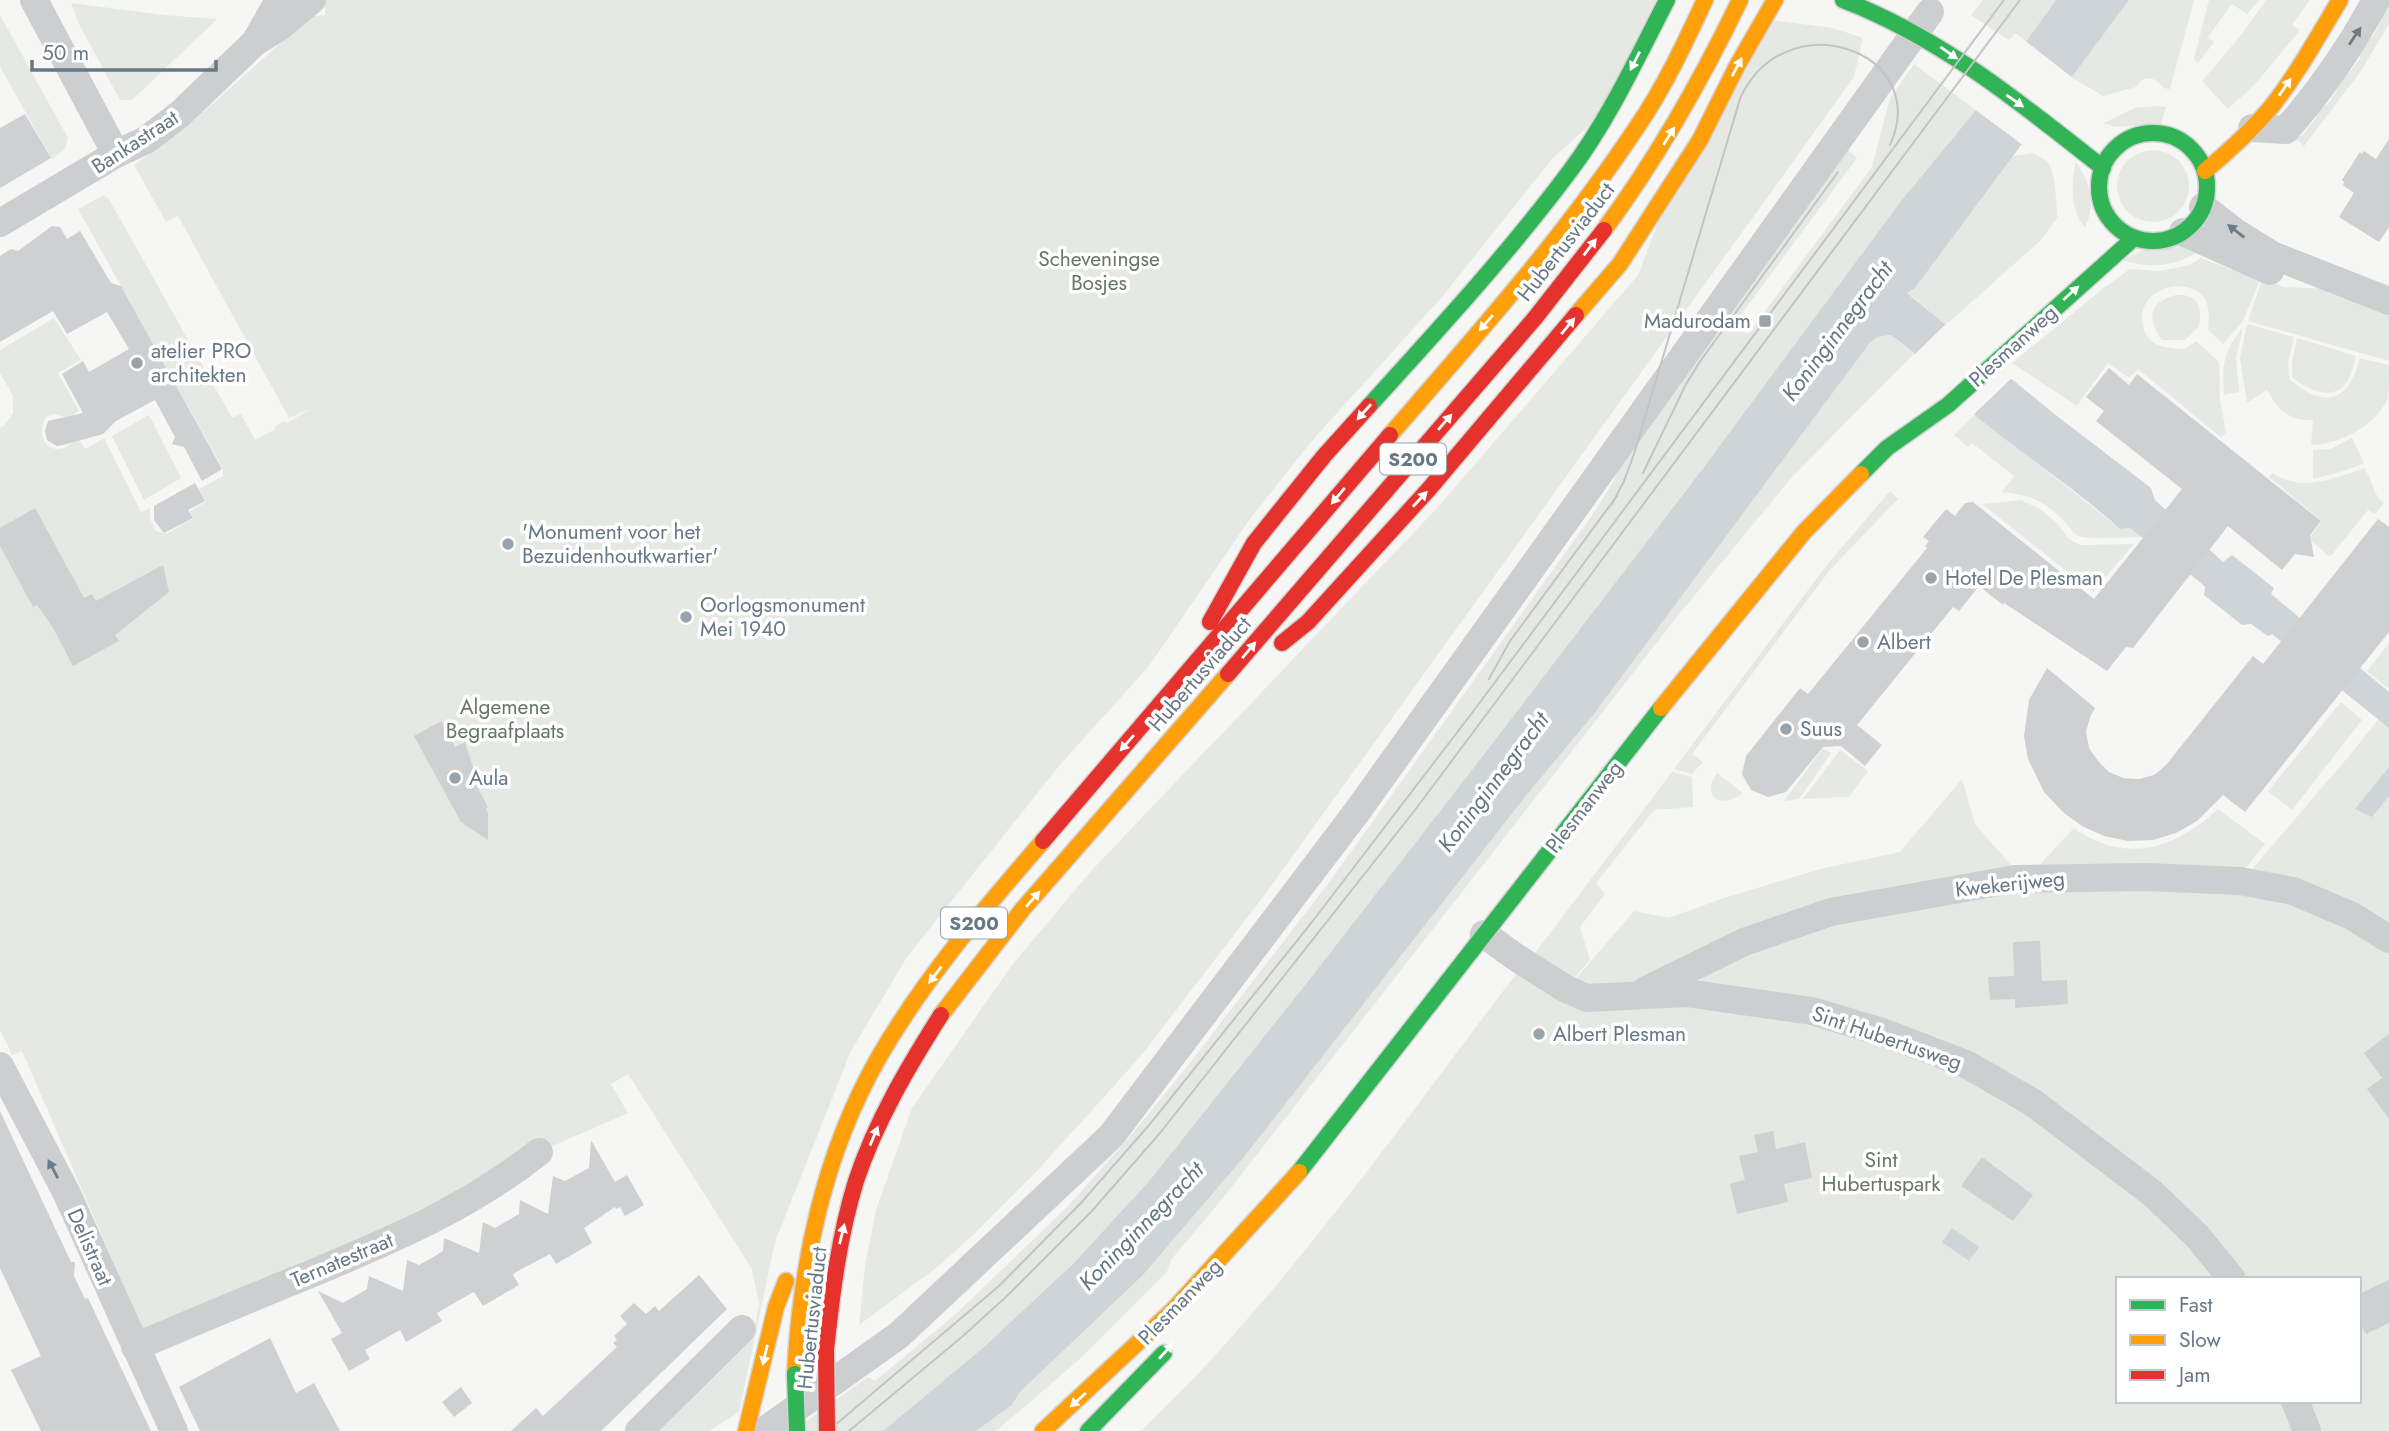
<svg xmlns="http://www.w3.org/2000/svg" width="2389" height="1431" viewBox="0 0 2389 1431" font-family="Jost,sans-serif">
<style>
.green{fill:#e6e9e3;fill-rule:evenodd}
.water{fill:#ced4d8}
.pier{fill:#f6f6f5}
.building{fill:#ced0d1}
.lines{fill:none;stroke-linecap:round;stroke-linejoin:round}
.fast-casing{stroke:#d2d3d3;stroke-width:19}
.slow-casing{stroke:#d2d3d3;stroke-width:19}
.jam-casing{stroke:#d2d3d3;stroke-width:19}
.street{stroke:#cccecf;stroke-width:28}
.fast{stroke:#30b455;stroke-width:16}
.slow{stroke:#ff9f0a;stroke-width:16}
.jam{stroke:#e5322d;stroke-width:16}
.tram{stroke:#c2c3c4;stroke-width:2}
.fast-bridge-casing{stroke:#d2d3d3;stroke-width:19;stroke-linecap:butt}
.jam-bridge-casing{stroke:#d2d3d3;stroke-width:19;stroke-linecap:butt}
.fast-bridge{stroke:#30b455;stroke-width:16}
.jam-bridge{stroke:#e5322d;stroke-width:16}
.oneway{fill:#6c7b88}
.oneway2{fill:#fff}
.poi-dot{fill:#99a3ac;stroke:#fff;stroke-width:2.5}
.labels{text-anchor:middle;stroke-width:7;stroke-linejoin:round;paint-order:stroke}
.shield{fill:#fff;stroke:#95a0a9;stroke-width:2}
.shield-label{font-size:19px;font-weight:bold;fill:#677784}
.street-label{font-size:21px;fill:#677784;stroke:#fff}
.park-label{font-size:21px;fill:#667762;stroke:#fff}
.poi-label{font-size:21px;fill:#677784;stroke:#fff;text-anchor:start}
.water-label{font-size:23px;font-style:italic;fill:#637780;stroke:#fff}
</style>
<rect width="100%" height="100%" fill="#f6f6f5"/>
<!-- green -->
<g class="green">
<path d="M325,0H1668L1612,105L1553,158L1442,297L1310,443L1250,519L1149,666L1059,766L907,957L851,1051L775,1242L739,1412L709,1431H656L754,1333L759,1304L752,1269L628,1074L611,1084L628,1113L539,1152L148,1342L22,1051L12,1055L0,1030V428L4,426L13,413V396L0,373V350L54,318L81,360L58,373L79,411L68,418L55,414L46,417C30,445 63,463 77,435L85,449L104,438L141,512L150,508V519L156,531L166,534L193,519L190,511L206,502L199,489L223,476V469L78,209L104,195L109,199L232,418L241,414L255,440L276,429L275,426L285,421L287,423L312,408L289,418L178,216L166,222L134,165L183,130L311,16L325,15Z"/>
<path d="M1983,0H2056L2026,41L2015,33L2009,40L1971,15Z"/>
<path d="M2129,0H2194L2170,89L2163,88C2155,76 2144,75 2136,87L2103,96L2071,77Z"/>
<path d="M2209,0H2260L2247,14L2232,4L2208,37L2214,42L2198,63L2194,59Z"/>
<path d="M2266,0H2310L2292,25L2300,30L2257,82L2228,109L2202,81L2238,39Z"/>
<path d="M2389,1V24L2361,71L2304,146L2293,136H2302L2316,118L2315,108L2327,105L2337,91L2335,79L2338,75L2349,73L2360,58L2357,47L2360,41L2372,38L2381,22L2378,11Z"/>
<path d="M71,3L164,15L217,19L132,100H120L79,24Z"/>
<path d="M0,15L68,138L65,149L52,159L0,67Z"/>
<path d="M1770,20L1833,28L1863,38L1854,77L1266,893L1140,1057L1037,1171L975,1233L940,1265L859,1325L865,1266L876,1210L912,1108L1012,965L1091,871L1438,507L1638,275L1672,186Z"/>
<path d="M1914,64L1976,110L1901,201L1701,471L1475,766L1313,975L1150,1180L1074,1263L985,1346L883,1431H792L868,1377L875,1381L957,1313L1069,1205L1126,1141L1186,1068L1330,881L1593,514L1613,482L1625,451L1844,147L1857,158L1734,324L1748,334L1872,167L1890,98Z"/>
<path d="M2154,106L2166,107L2161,124L2115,127L2104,123L2135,108Z"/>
<circle cx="2153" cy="186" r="36"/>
<path d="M2033,153C2038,156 2044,159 2048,162C2055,170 2056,204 2058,217L2040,241L1946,325L1907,292L1915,288L2013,156Z"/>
<path d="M2076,162C2090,182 2096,204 2085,227C2070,211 2071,183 2076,162Z"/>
<path d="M2181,245L2202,249C2177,267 2151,269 2122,260L2148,248Z"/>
<path d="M2200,258L2260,280L2243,321L2223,344L2208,330C2209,320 2210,306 2204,298C2188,274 2134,288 2143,326C2148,348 2167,348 2185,349L2196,341L2219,362L2220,400L2226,432L2222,438L2138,369L2129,378L2108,363L2077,406L2012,363L2105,287L2130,269L2159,271L2190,265Z"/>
<path d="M2262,280L2284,287L2353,290L2389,303V361L2248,321Z"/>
<path d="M2176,295C2199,295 2202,305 2199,327L2185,340H2162C2146,318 2149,302 2176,295Z"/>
<path d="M2247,324L2294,337L2288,362L2289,379C2324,409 2349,403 2360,358L2389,365C2389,375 2389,389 2388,398C2375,427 2340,444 2311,445L2313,420C2289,421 2278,410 2267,390L2247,403L2240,358Z"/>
<path d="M2243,327L2236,358L2239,392L2224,395C2222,363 2223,353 2243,327Z"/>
<path d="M1890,335L1915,353L1792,477L1676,618L1223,1198L1171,1260L1167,1272L1083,1356L1021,1410L996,1431H976L1012,1405L1020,1392L1143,1275L1244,1157L1525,797L1594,714L1869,344L1877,337Z"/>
<path d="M2297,338L2356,356C2353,366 2351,380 2343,387C2328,400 2305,388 2292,377V362Z"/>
<path d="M1975,414L2120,529L2130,528L2143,537C2128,537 2094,540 2081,537C2072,534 2068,524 2061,518C2043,500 2026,494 2002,492L2014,476L1972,443L1968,447L1954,435Z"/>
<path d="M149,415L181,478L144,500L112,436Z"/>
<path d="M2352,438L2364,463L2347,470L2313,479V450L2330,449Z"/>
<path d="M2365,468L2378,498L2384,503L2375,514L2368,510L2330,557L2309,539L2322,521L2269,477L2272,473C2303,493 2334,478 2365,468Z"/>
<path d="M1890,491L1898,499L1830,570L1692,754L1703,762L1692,774L1674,769L1826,566Z"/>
<path d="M2021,500L2042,510L2059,525L2069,539L2081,545L2134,544L2093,592L1982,504Z"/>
<path d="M2389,643V687L2388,688L2367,671Z"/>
<path d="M2341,702L2362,720L2292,810L2268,791Z"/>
<path d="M2389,706V1431H1141C1286,1292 1401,1124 1523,965L1567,989L1634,911L1669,918L1721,899L1820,869L1900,852L1962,779L1975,824L2011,865L2001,880L1744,941L2024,882L2242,881L2349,756ZM2118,1279H2359V1401H2118Z"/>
<path d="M1823,748L1831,753L1799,799L1784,801Z"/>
<path d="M1840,750L1868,771L1849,797L1803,799Z"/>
<path d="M1672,772L1692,777L1693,807L1654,810L1596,883L1605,894L1580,927L1590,960L1565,988L1526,965Z"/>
<path d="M1717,773L1743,793C1731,804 1709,805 1711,785C1712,781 1715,777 1717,773Z"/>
<path d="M2218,809L2265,844L2241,874H2031L2074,828C2126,865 2175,849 2218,809Z"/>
</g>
<!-- water -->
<g class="water">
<path d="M2056,0H2129L1915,288L1907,293L2057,416L2151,488L2155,500L2223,562L2232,555L2274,588L2271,594L2389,692V728L2272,634L2268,636L2251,624L2242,625L2204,595L2205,587L2201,583L2130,528L2120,529C2075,488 2023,455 1976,416C1946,390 1924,356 1890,335L1877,337L1869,344L1594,714L1525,797L1244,1157L1143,1275L1020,1392L1012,1405L976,1431H883L985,1346L1074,1263L1150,1180L1313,975L1475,766L1701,471L1901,201L1976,110Z"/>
<path d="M2389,767V796L2372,817L2355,809Z"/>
<path d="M1952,1228L1979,1247L1969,1261L1942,1242Z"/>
</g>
<!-- pier -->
<g class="pier">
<path d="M2023,39L2074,79L2024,146L1973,108Z"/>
<path d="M1948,322L2015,375L1972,416L1913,356Z"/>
</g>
<!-- building -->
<g class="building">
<path d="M25,114L51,158L0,188V128Z"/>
<path d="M2389,139V227L2379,242L2339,217L2354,193L2343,185L2344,182L2342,180L2360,152L2362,154L2364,151L2376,159Z"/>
<path d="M52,226L60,227L67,239L80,231L111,283L121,286L222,469L202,481L184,447L172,444L175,437L155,400L116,421L103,434L63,445L57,446L47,440L45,431L48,421L83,413L62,374L83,361L89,372L129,349L107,312L67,334L53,311L0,342V256L11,249L18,251Z"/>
<path d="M2109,368L2129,385L2137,374L2321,521L2310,535L2314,557L2295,554L2282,570L2228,526L2133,648L2126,647L2107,671L2004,603L2003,605L1979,586L1959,611L1953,607L1857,725L1882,745L1865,766L1841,746L1823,747L1786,792L1768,797L1751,790L1742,774L1746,756L1800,688L1808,694L1927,548L1925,546L1929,541L1923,537L1946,509L1955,516L1965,503L1973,502L2094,599L2182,489L2096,421L2104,411L2086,397Z"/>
<path d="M195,483L205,501L188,510L193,518L164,533L154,520V506Z"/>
<path d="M35,508L84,598L92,594L96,601L163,565L169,592L115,635L119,641L73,666L53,628L37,605L33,607L0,546V528Z"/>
<path d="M2378,519L2389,527V632L2245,812L2223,795L2197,821L2176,833L2153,840L2128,841L2104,836L2082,826L2064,813L2044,792L2028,759L2024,736L2029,700L2047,668L2095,708L2090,717L2086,732L2089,748L2098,761L2109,772L2123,778L2139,779L2154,775L2166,765L2253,656L2263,664Z"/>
<path d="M441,721L455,747L465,742L475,774L474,781L488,807L486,809L488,813V840L461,822L414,736Z"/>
<path d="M2040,941L2042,981L2067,980L2068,1004L2015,1008V999L1990,1000L1988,977L2014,976L2013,942Z"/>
<path d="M2389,1034V1119L2367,1089L2382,1078L2364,1053Z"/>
<path d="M0,1111L71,1262H75L74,1276L85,1299L88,1298L151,1431H41L11,1370L41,1356L0,1268Z"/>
<path d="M1773,1131L1776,1149L1805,1142L1812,1178L1784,1184L1788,1202L1737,1214L1730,1184L1745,1180L1739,1156L1758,1152L1754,1135Z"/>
<path d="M591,1140L615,1182L627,1175L644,1205L625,1216L620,1207L616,1209L615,1207L584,1228L592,1243L556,1264L550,1254L516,1272L513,1275L519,1285L483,1306L474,1292L470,1294L437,1313L442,1321L406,1342L400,1330L365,1350L370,1359L349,1371L331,1339L342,1333L318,1291L343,1303L367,1289L369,1276L403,1291L407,1260L419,1265L430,1259L443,1251L444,1238L479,1253L483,1222L495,1228L519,1214L520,1200L548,1214L553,1176L565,1181L589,1168Z"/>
<path d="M1982,1157L2033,1195L2013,1221L1961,1186Z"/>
<path d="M699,1275L727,1309L601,1431H511L536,1408L543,1416L617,1347L613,1343L617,1340L614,1336L627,1324L620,1316L634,1303L646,1314L655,1306L659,1311Z"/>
<path d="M2389,1280V1323L2366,1334L2359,1321V1294Z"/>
<path d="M270,1338L296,1393L314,1383L340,1431H200L179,1387Z"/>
<path d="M461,1387L472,1403L454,1417L442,1402Z"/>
</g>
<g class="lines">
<defs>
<g id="fast">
<path d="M1843,0C1940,37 2022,104 2103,168"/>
<circle cx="2153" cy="187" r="54"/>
<path d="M1369,406C1438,330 1508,254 1570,171C1609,119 1637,58 1667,0"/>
<path d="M1861,474L1887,448L1948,405L2134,238"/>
<path d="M1299,1172L1661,708"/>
<path d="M1088,1431L1164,1353"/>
</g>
<g id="slow">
<path d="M2205,171C2229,151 2252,130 2272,106C2298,73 2318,36 2340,0"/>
<path d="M1604,230C1658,157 1701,81 1740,0"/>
<path d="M1576,315L1620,264L1700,140L1737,66L1775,0"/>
<path d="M1390,435C1476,336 1564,237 1637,127C1664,88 1685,43 1705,0"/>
<path d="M1661,708L1804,532L1861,474"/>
<path d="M941,1015L1022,910L1228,674"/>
<path d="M795,1374C801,1264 823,1155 879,1057C924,979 984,909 1043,841"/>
<path d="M746,1431L776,1307L786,1281"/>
<path d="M1043,1431L1174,1309L1299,1172"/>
</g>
<g id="jam">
<path d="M1210,622L1254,543L1324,456L1369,406"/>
<path d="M1282,643L1308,622L1429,489L1576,315"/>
<path d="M1228,674L1535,318L1604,230"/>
<path d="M1043,841L1390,435"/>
<path d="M826,1350C832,1293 839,1236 856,1181C876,1121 908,1067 941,1015"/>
</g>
</defs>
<!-- fast casing -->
<use href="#fast" class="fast-casing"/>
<!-- slow casing -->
<use href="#slow" class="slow-casing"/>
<!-- jam casing -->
<use href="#jam" class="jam-casing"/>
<!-- street -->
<g class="street">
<path d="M34,0L116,154"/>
<path d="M257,39L279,0"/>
<path d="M2252,128L2286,130C2321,90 2351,47 2376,0"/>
<path d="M2203,207L2238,234L2272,255L2389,301"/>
<path d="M0,223L116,154L146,140L179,115L255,42L278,28L312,0"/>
<path d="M2183,232L2270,271"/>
<path d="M1484,934L1514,956L1566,989L1587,998L1686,993L1812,1011L1885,1033L1966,1064L2032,1102L2152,1193L2197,1236L2232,1279"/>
<path d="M1646,990L1744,942L1831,912L2015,879L2146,877L2240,881L2293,891L2352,916L2389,939"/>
<path d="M0,1066L67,1194L174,1431"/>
<path d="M135,1347C194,1322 253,1297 313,1273C396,1238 468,1208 539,1152"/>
<path d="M2295,1401L2307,1431"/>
<path d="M639,1431L742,1329"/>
<path d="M764,1431L899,1335L1111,1136L1356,813L1930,12"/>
</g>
<!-- fast -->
<use href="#fast" class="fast"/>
<!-- slow -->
<use href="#slow" class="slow"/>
<!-- jam -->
<use href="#jam" class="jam"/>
<!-- tram -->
<g class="tram">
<path d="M1643,473L1686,384L1701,360L1838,172"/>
<path d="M1612,504L1624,481L1634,454L1740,99C1784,0 1933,50 1890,145"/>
<path d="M1489,679L1510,641L1617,496"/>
<path d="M828,1431L999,1286L1080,1204L1150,1124L1312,922L1475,709L2004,0"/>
<path d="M849,1431L963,1336L1009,1294L1091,1212L1160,1133L1415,810L2020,0"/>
</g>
<defs>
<path id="fast-bridge" d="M795,1374L797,1431"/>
<path id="jam-bridge" d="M826,1350L827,1431"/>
</defs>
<!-- fast-bridge casing -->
<use href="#fast-bridge" class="fast-bridge-casing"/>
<!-- jam-bridge casing -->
<use href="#jam-bridge" class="jam-bridge-casing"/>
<!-- fast-bridge -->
<use href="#fast-bridge" class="fast-bridge"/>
<!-- jam-bridge -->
<use href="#jam-bridge" class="jam-bridge"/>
</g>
<!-- one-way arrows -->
<defs><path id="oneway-solid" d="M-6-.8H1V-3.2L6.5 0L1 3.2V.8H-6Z" transform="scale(1.75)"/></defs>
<g class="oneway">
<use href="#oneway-solid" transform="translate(2355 36) rotate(-56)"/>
<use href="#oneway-solid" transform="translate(2236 231) rotate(-142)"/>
<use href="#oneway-solid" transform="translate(53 1169) rotate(-118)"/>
</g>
<g class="oneway2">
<use href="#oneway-solid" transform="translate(1949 53) rotate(35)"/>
<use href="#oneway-solid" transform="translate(1635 61) rotate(117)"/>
<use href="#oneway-solid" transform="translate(1737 67) rotate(-62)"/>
<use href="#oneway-solid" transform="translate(2285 87) rotate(-55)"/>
<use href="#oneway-solid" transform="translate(2015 101) rotate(35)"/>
<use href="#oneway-solid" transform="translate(1669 136) rotate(-58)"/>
<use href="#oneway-solid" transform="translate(1590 247) rotate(-53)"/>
<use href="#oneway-solid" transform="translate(2071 293) rotate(-42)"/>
<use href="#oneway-solid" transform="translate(1486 323) rotate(131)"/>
<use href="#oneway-solid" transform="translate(1568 326) rotate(-50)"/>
<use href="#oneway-solid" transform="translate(1364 412) rotate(132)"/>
<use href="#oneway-solid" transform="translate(1445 422) rotate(-49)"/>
<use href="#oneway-solid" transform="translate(1338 496) rotate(130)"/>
<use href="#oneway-solid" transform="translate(1420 499) rotate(-47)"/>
<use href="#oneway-solid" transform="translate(1249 650) rotate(-50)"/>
<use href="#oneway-solid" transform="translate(1127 743) rotate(131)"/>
<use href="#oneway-solid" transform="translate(1033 899) rotate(-49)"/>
<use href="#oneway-solid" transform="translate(935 975) rotate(127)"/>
<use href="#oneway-solid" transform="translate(874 1136) rotate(-67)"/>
<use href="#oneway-solid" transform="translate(842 1234) rotate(-76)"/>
<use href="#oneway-solid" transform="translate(1166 1351) rotate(-48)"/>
<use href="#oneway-solid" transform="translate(765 1355) rotate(103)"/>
<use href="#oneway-solid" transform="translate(1078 1400) rotate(138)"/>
</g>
<!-- markers -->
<g class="poi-dot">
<rect x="1758" y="314" width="14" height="14" rx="3.5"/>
<circle cx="137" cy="363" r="7"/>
<circle cx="508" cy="544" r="7"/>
<circle cx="1931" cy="578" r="7"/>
<circle cx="686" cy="617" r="7"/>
<circle cx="1863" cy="642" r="7"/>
<circle cx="1786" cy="729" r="7"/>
<circle cx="455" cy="778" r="7"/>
<circle cx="1539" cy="1034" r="7"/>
</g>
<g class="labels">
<!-- shield labels -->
<g class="shield">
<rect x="1380" y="443.5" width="66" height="31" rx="5"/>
<rect x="941" y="907.5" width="66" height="31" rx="5"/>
</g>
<g class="shield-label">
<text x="1413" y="466">S200</text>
<text x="974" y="930">S200</text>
</g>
<!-- street labels -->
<g class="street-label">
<text transform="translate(135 142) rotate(-33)" y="7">Bankastraat</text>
<text transform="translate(1566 242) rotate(-52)" y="7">Hubertusviaduct</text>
<text transform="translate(2013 346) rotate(-42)" y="7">Plesmanweg</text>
<text transform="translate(1200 674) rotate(-49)" y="7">Hubertusviaduct</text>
<text transform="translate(1584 807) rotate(-52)" y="7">Plesmanweg</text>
<text transform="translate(2010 884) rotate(-6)" y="7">Kwekerijweg</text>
<text transform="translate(1887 1038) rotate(19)" y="7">Sint Hubertusweg</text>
<text transform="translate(90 1247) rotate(66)" y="7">Delistraat</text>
<text transform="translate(342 1260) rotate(-23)" y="7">Ternatestraat</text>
<text transform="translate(1180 1302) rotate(-46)" y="7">Plesmanweg</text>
<text transform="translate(812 1318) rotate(-84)" y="7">Hubertusviaduct</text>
</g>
<!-- park labels -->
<g class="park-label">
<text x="1099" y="266">Scheveningse<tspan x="1099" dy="24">Bosjes</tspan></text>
<text x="505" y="714">Algemene<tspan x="505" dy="24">Begraafplaats</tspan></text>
<text x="1881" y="1167">Sint<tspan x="1881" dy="24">Hubertuspark</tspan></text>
</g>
<!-- poi labels -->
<g class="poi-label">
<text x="1751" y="328" text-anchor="end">Madurodam</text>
<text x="151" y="358">atelier PRO<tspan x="151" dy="24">architekten</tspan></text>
<text x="522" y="539">'Monument voor het<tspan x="522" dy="24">Bezuidenhoutkwartier'</tspan></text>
<text x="1945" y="585">Hotel De Plesman</text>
<text x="700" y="612">Oorlogsmonument<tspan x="700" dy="24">Mei 1940</tspan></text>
<text x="1877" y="649">Albert</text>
<text x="1800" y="736">Suus</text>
<text x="469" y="785">Aula</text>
<text x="1553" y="1041">Albert Plesman</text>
</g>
<!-- water labels -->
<g class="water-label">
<text transform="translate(1837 331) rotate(-53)" y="8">Koninginnegracht</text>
<text transform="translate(1493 782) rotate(-53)" y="8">Koninginnegracht</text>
<text transform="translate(1141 1226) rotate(-46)" y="8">Koninginnegracht</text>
</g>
</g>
<!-- legend -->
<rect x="2116" y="1277" width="245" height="126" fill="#ffffff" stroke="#c2c9ce" stroke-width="2"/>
<rect x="2130" y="1300" width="35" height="10" fill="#30b455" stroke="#c2c9ce" stroke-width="2"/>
<text x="2179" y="1312" font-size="21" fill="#677784">Fast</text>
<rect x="2130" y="1335" width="35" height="10" fill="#ff9f0a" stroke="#c2c9ce" stroke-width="2"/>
<text x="2179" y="1347" font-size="21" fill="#677784">Slow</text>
<rect x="2130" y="1370" width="35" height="10" fill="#e5322d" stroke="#c2c9ce" stroke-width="2"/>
<text x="2179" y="1382" font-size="21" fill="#677784">Jam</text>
<!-- scale -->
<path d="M32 60v10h184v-10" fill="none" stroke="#677784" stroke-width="3.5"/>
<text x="42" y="60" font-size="21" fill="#677784" stroke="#ffffff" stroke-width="5" paint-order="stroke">50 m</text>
</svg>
